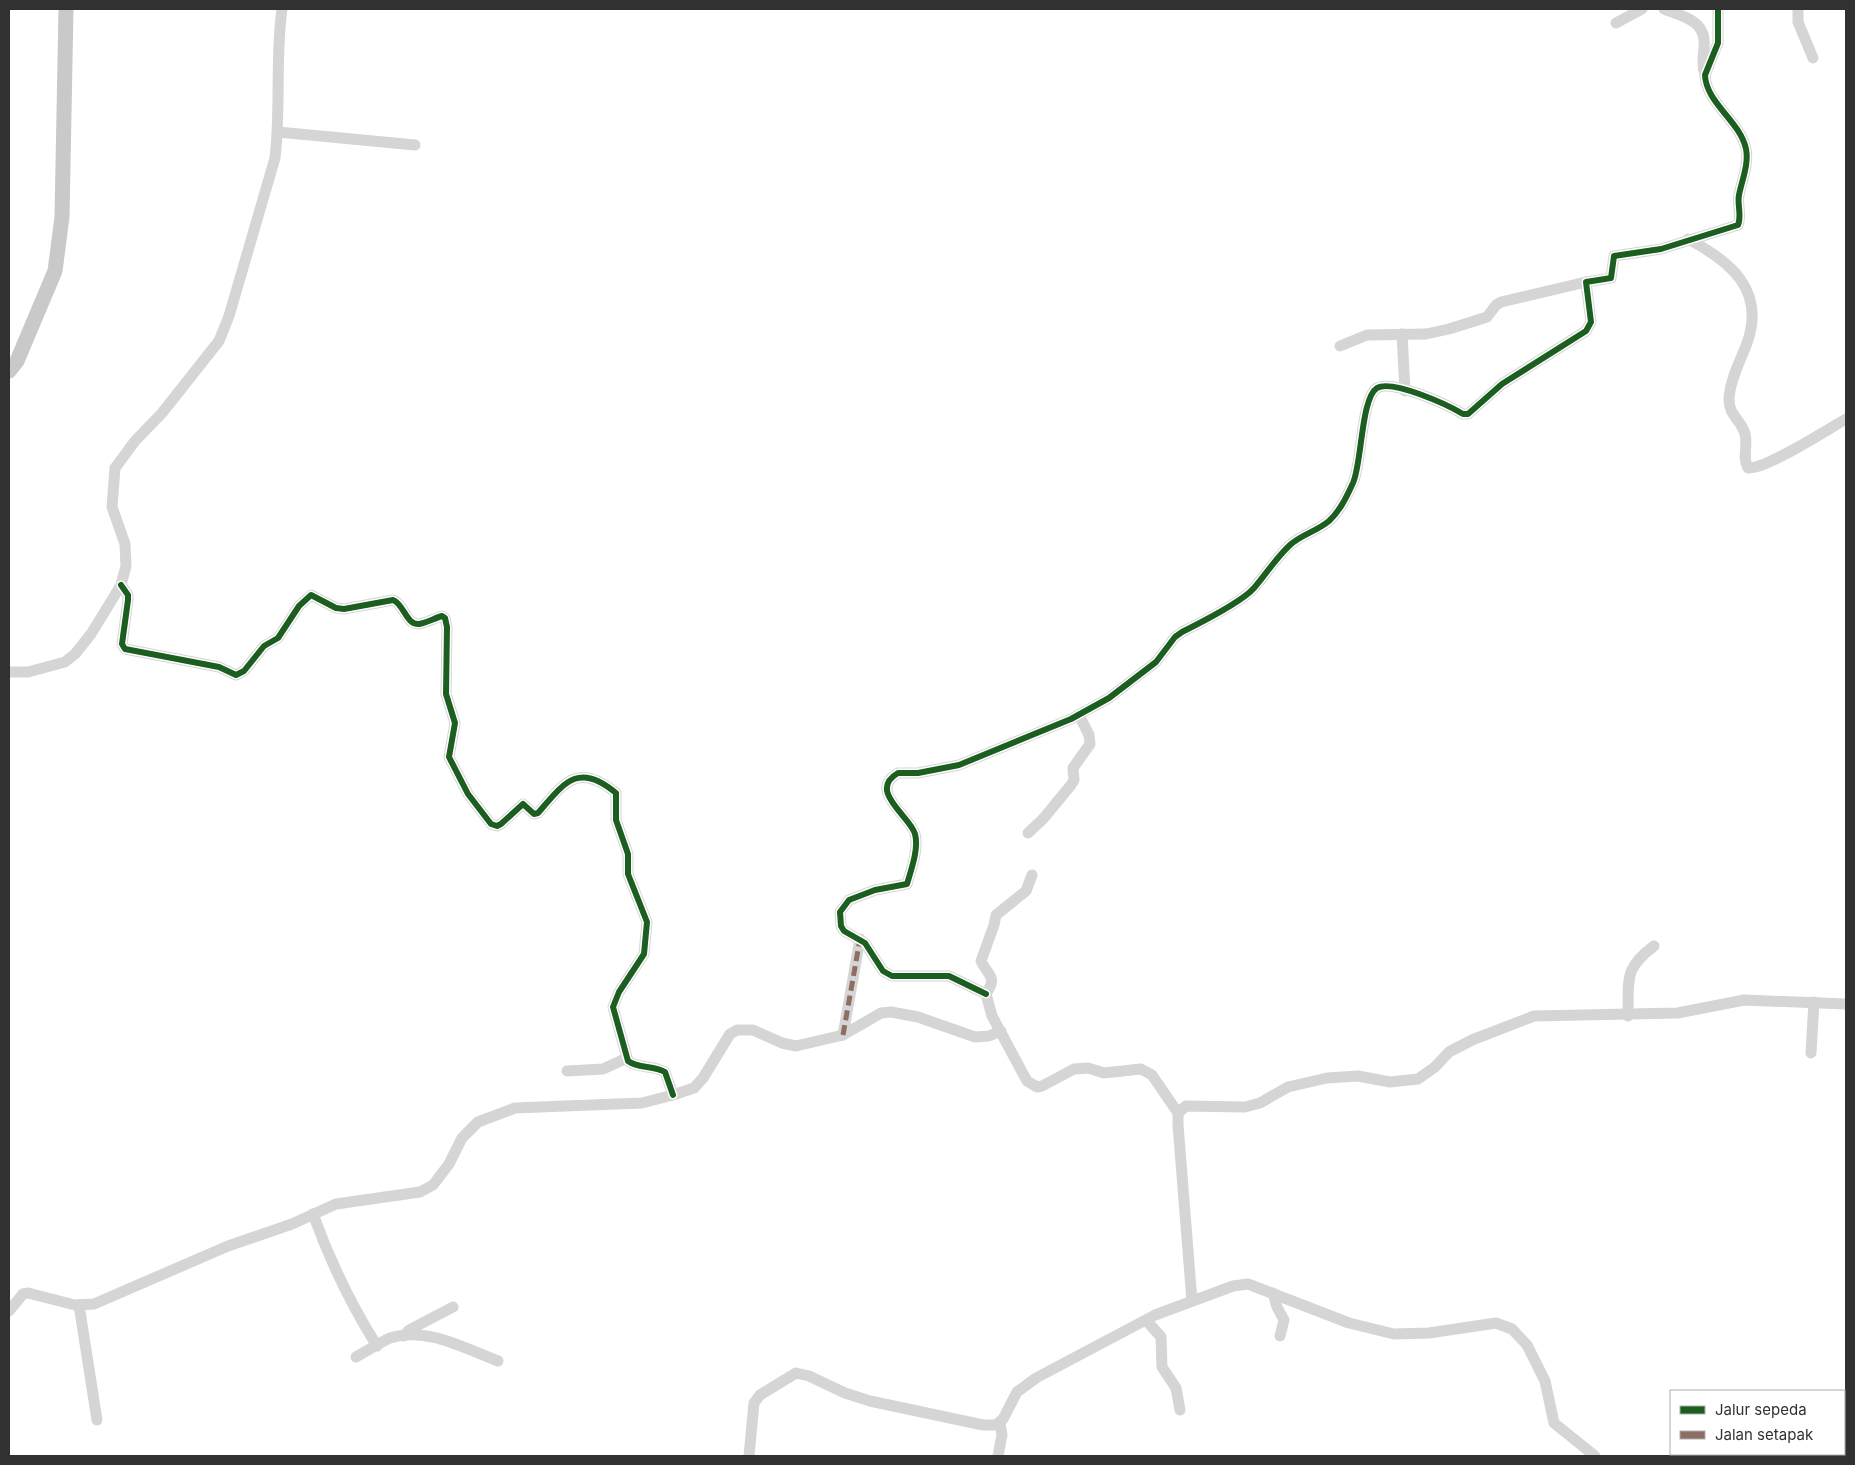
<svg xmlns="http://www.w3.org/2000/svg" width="1855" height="1465" viewBox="0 0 1855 1465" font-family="Inter,sans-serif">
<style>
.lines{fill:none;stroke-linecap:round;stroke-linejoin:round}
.minor{stroke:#d5d5d5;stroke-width:11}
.major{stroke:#c9c9c9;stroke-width:15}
.quiet{stroke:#8d6e63;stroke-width:5;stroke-dasharray:10 5;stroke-linecap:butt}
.cycleway-casing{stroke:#fff;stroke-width:9}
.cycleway{stroke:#1b5e20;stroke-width:6}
</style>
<rect width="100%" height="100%" fill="#fff"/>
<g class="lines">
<!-- minor -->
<g class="minor">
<path d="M1664,9C1685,17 1707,21 1704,48C1703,59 1702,65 1705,75"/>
<path d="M1798,9V22L1813,58"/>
<path d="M1616,23L1642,9"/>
<path d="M278,132L415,145"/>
<path d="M1688,239C1730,261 1766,290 1747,343C1741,360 1731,377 1729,397C1728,416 1741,419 1745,434C1748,445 1742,458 1748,468C1765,470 1828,429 1846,419"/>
<path d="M1402,334L1405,391"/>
<path d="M1340,346L1367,335L1426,334L1449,329L1487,317L1496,305L1501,302L1586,282"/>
<path d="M121,585L128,595V600L122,644L125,649L219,667L236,675L244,671L264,646L278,638L299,606L311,595L336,608L344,609L393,600C404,604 406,625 419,624C426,623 435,618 442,616L445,618L447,627L446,694L455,723L449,757L468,794L491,824L497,826L501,824L523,804L534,814L538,813C564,783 578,761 616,793V820L628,854V874L647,922L644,954L619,992L613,1007L628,1061C639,1069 653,1065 665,1072L673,1095"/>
<path d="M9,672H28L65,662L75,654L91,634L121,585L126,566L125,544L112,507L115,468L135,441L162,413L219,341L229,316L275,158C281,108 275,58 282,9"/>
<path d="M1028,833L1043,819L1071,785L1074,780L1073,768L1090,744L1089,735L1079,715"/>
<path d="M1032,875L1026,891L996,915L994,925L981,961C988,976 998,976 986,994L992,1016L1027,1081L1037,1087L1042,1086L1074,1069L1088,1068L1104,1073L1141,1069L1152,1075L1178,1113"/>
<path d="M986,994L949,976H892L883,971L865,943L844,931L841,926L840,912L849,900L875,890L907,884C911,870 919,849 915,834C910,816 867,791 898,773H918L959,765L1071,719L1109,698L1156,662L1175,637L1182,632C1200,623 1242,602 1254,588C1266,574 1276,558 1290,545C1301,535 1317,531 1329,521C1340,511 1347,496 1353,483C1362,463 1361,398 1377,388C1392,379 1448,405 1463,414H1468L1502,384L1586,331L1591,322L1586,282L1611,278L1614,256L1661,249L1738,225C1742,216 1737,204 1739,195C1742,180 1749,164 1746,149C1740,121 1706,103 1705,75L1718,43V9"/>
<path d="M1628,1016C1629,980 1623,969 1654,946"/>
<path d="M843,1035L860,939"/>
<path d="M1811,1053L1814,1002"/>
<path d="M567,1071L603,1069L627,1058"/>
<path d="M313,1214C330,1261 350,1303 377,1346"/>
<path d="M1273,1293L1277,1307L1284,1320L1280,1336"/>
<path d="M1192,1301L1178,1125V1113L1186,1106L1245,1107L1260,1103L1288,1087L1327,1078L1358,1076L1390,1082L1418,1079L1435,1067L1449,1052L1472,1040L1534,1016L1678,1013L1744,1000L1846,1004"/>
<path d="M79,1305L97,1420"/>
<path d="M9,1311L23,1294L28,1293L75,1305L94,1304L228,1246L292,1224L336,1204L420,1192L433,1185L449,1164L462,1138L478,1122L515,1108L642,1103L673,1095L694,1088L703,1078L730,1034L737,1030H753L782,1043L796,1046L843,1035L881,1013L891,1012L918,1017L975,1037L989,1036L1001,1031"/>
<path d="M1146,1320L1161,1337L1162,1367L1176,1388L1180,1410"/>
<path d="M404,1336L409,1330L453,1307"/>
<path d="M356,1357C367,1351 379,1343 390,1338C426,1326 466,1349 498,1361"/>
<path d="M749,1456L754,1403L760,1395L796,1373L809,1376L845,1393L870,1401L983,1425H996L1003,1419L1017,1392L1036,1378L1155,1315L1233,1286L1248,1284L1349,1323L1394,1334L1429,1333L1496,1323L1512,1329L1527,1345L1545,1381L1554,1423L1595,1456"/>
<path d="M998,1456L1002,1435L1000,1424"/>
</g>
<!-- major -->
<path class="major" d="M9,371L17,361L55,271L62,217L66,9"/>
<!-- quiet -->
<path class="quiet" d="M843,1035L860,939"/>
<defs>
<g id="cycleway">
<path d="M121,585L128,595V600L122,644L125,649L219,667L236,675L244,671L264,646L278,638L299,606L311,595L336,608L344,609L393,600C404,604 406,625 419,624C426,623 435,618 442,616L445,618L447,627L446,694L455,723L449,757L468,794L491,824L497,826L501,824L523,804L534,814L538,813C564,783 578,761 616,793V820L628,854V874L647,922L644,954L619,992L613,1007L628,1061C639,1069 653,1065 665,1072L673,1095"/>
<path d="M986,994L949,976H892L883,971L865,943L844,931L841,926L840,912L849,900L875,890L907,884C911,870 919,849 915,834C910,816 867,791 898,773H918L959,765L1071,719L1109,698L1156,662L1175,637L1182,632C1200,623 1242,602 1254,588C1266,574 1276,558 1290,545C1301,535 1317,531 1329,521C1340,511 1347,496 1353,483C1362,463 1361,398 1377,388C1392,379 1448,405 1463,414H1468L1502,384L1586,331L1591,322L1586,282L1611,278L1614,256L1661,249L1738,225C1742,216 1737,204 1739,195C1742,180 1749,164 1746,149C1740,121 1706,103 1705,75L1718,43V9"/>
</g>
</defs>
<!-- cycleway casing -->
<use href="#cycleway" class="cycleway-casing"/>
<!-- cycleway -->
<use href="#cycleway" class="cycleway"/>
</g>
<!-- border -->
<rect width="1855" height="1465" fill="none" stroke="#313131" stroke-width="20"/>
<!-- legend -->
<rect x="1670" y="1390" width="175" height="65" fill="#ffffff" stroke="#adadad"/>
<rect x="1680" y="1406" width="25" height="8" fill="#1b5e20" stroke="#adadad"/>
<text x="1715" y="1415" font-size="15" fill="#313131">Jalur sepeda</text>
<rect x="1680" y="1431" width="25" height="8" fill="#8d6e63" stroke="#adadad"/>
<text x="1715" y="1440" font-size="15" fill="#313131">Jalan setapak</text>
</svg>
